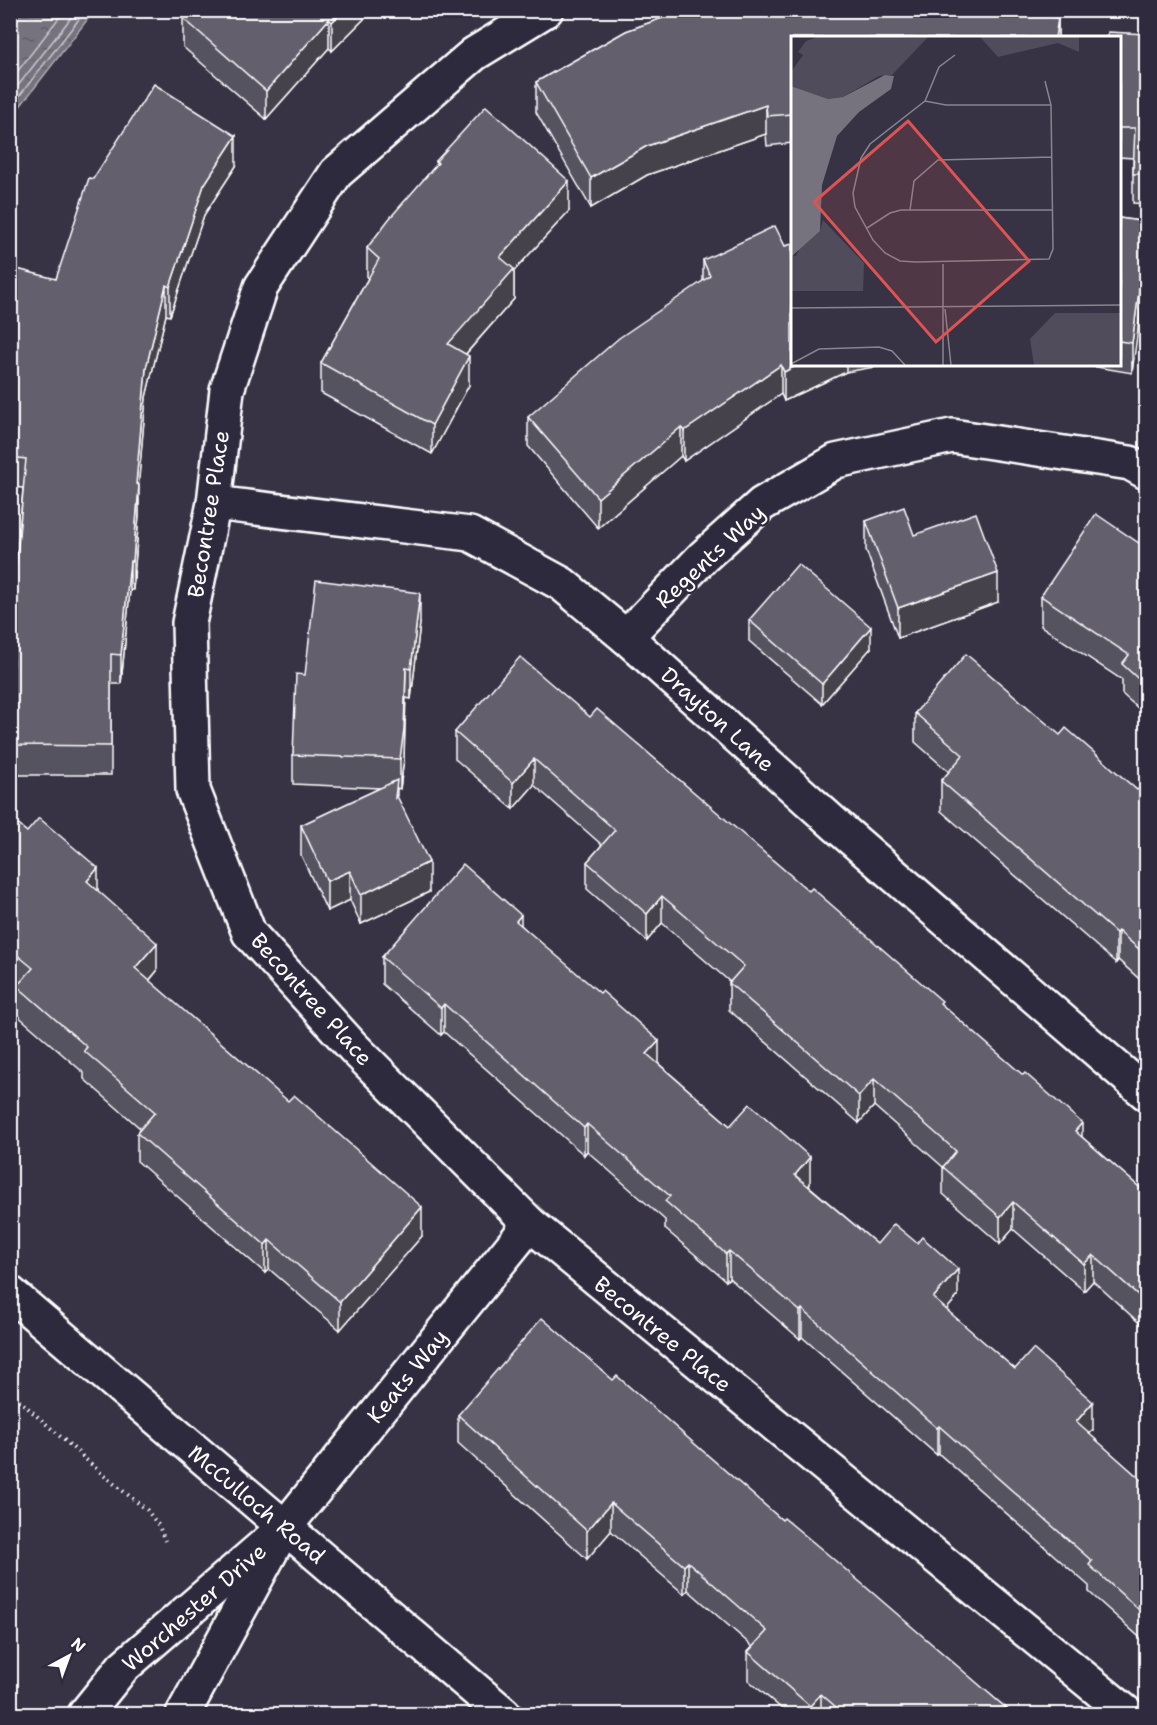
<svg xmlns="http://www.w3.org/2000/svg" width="1157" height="1725" viewBox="0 0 1157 1725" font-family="'Shantell Sans',sans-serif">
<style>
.water{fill:url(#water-ripples);stroke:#adabb2;stroke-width:1.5}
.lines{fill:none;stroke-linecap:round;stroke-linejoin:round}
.shore{stroke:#c8c7cc;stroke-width:1.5}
.minor-casing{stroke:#fff;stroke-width:38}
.major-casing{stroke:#fff;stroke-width:38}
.path{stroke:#fff;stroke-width:4;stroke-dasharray:1.5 4.5;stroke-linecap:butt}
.minor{stroke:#2f2a3d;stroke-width:33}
.major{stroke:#2f2a3d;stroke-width:33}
.wall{fill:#55525e;stroke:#fff;stroke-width:1.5}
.shaded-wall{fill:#45424c;stroke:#fff;stroke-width:1.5}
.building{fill:#635f6d;stroke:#fff;stroke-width:1.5}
.labels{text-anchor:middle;stroke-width:4.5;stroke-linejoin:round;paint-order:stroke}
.street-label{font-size:22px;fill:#fff;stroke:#2f2a3d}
.inset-road{fill:none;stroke:#87858f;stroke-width:1.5}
.view{fill:#de5353;fill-opacity:0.15;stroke:#de5353;stroke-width:3}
.inset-edge{fill:none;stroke:#fff;stroke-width:3}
</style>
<defs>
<pattern id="water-ripples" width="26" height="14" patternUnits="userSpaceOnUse" patternTransform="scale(1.5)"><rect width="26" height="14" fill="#76737f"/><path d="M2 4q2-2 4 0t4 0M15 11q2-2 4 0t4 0" fill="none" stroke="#5f5e63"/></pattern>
</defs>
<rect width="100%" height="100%" fill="#373345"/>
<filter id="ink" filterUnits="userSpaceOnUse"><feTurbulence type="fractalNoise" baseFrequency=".0167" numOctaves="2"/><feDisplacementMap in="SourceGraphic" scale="12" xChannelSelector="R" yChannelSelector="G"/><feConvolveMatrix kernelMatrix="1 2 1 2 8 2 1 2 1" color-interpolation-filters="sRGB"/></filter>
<g filter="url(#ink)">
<!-- water -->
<path class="water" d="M11,10L94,11L11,118L10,11Z"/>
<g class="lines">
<!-- shore -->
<g class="shore">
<path d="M10,81L65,10"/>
<path d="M10,96L77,10"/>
<path d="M10,108L86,10"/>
</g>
<defs>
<g id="minor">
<path d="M546,10L474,54L336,173L261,287L227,390L214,503L189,623L193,790L249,933L353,1047L530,1224L1128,1714"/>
<path d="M214,503L470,534L562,584L626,637L837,826L1146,1093"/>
<path d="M626,637L703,557L762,504L836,461L952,436L1130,463L1146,472"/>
<path d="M85,1714L123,1667L285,1527L530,1224"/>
<path d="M183,1714L275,1544"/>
</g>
<path id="major" d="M10,1293L504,1714"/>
</defs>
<!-- minor casing -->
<use href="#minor" class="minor-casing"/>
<!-- major casing -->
<use href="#major" class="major-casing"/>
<!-- path -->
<path class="path" d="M10,1392L108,1479L147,1510L159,1526L165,1541"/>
<!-- minor -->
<use href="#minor" class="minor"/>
<!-- major -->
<use href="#major" class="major"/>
</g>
<!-- wall -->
<g class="wall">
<path d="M373,10L332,51L329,48L266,119L183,47V18Z"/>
<path d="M685,10H1010L1058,18V38H792V143L767,146L766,134L647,175L591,208L536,112V82L626,31Z"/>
<path d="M1146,34V204L1133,203V158L1119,157V38Z"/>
<path d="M436,161L569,211L514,271V299L466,354L469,385L432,454L321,393V363L368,278L367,277V248L436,165Z"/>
<path d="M236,166L204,215L170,316L166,315L146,397L138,485L139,514L133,590H130L121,684H111V775H12L13,674H10V566L16,567L23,488L10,487V298L56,279L93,179Z"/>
<path d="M1119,218L1146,222L1132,373L1079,364H1119Z"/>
<path d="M785,246L792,364H891L846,372L784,401L781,394L684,461L681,456L598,528L528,446V417L703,281V260Z"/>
<path d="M1146,341V376L1143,374V347Z"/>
<path d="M866,521L914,535L998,602L898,638L866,550Z"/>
<path d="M1146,548V715L1122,694V680L1041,626V596Z"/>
<path d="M749,620L871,648L822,704L749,641Z"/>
<path d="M420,623L411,699L406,698L404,758L400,789L397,788V796L429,892L361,924L350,900L327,911L301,855V825L380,788L293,784V755L305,675Z"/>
<path d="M915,713L1060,735L1137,790L1146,792V985L1118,960L1116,963L941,811V781L949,772L915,742Z"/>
<path d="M590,717L942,1005L1082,1137L1146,1193V1329L1093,1281L1084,1291L1013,1229L1000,1244L943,1194V1167L874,1106L859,1123L729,1010V983L730,982L662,923L647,941L587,889V862L602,845L534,785L513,809L455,759V732Z"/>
<path d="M10,818L98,891L157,971L149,981L422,1236L340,1330L269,1269L265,1273L137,1161V1133L141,1129L84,1079V1073L17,1015V986L18,985L10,978Z"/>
<path d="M521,925L659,1064L730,1126L810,1184L809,1186L877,1244L958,1296L946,1310L1015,1369L1093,1430L1089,1434L1146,1484V1643L1089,1592V1586L939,1454L937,1455L802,1337L800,1339L729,1278L726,1281L665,1229V1220L587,1151L584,1155L444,1032L441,1035L382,984V957Z"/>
<path d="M613,1380L782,1520L1013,1714H788L748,1680V1652L753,1647L688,1590L684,1594L611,1531L587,1559L458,1443V1415Z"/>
</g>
<!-- shaded-wall -->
<g class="shaded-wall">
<path d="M344,10H373L332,51V22Z"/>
<path d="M1058,18V38H1055Z"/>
<path d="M329,19V48L266,119V91Z"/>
<path d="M766,105V134L647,175L591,208V178L647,146Z"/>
<path d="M236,136V166L204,215L170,316V287L204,185Z"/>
<path d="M569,181V211L514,271V299L448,374V344L500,257Z"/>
<path d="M1146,240V269L1132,373V343Z"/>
<path d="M166,285V315L146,397L136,514V484L146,368Z"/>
<path d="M469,356V385L432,454V425Z"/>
<path d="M799,364H846V372L784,401V372Z"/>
<path d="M781,365V394L684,461V431Z"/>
<path d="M681,427V456L598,528V498Z"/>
<path d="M139,485V514L133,590V561Z"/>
<path d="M130,561V590L121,684V655Z"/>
<path d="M998,573V602L898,638V608Z"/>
<path d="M420,593V623L411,699V669Z"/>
<path d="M871,627V648L822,704V684Z"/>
<path d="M406,668L404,758L400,789V759Z"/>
<path d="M534,759V785L513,809V783Z"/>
<path d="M429,862V892L361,924V895Z"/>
<path d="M98,868V897L87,881Z"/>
<path d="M350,871V900L327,911V881Z"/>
<path d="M662,896V923L647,941V914Z"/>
<path d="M521,915V942L516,921Z"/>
<path d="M1118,931V960L1116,963V933Z"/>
<path d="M157,943V971L135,997V968Z"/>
<path d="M444,1004V1032L441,1035V1008Z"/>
<path d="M659,1041V1068L647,1054Z"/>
<path d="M874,1079V1106L859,1123V1096Z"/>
<path d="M1082,1123V1149L1075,1131Z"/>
<path d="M587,1124V1151L584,1155V1128Z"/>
<path d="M810,1157V1184L795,1202V1175Z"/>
<path d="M1013,1202V1229L1000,1244V1217Z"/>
<path d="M422,1207V1236L340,1330V1302Z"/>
<path d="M269,1240V1269L265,1273V1245Z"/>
<path d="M729,1251V1278L726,1281V1254Z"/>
<path d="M1093,1255V1281L1084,1291V1264Z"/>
<path d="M958,1269V1296L933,1325V1298Z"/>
<path d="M802,1309V1337L800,1339V1311Z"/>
<path d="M1093,1402V1430L1076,1449V1422Z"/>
<path d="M939,1426V1454L937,1455V1428Z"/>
<path d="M611,1503V1531L587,1559V1531Z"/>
<path d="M688,1562V1590L684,1594V1566Z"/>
<path d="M821,1694V1714H810V1706Z"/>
</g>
<!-- building -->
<g class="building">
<path d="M189,10H344L332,22L329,19L266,91L183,18Z"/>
<path d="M685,10H1010L1058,18L1055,38H792V114L767,116L766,105L647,146L591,178L536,82L626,31Z"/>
<path d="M1108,32L1146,34V174H1133L1135,128H1119V38H1108Z"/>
<path d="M154,84L236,136L204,185L170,287L166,285L146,368L136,484L139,485L133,561H130L121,655L111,654V746L12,745L13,644H10V566L16,567L26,459L10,457V298L17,269L56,279L89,178L93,179Z"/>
<path d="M486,106L569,181L500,257L514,269L448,344L469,356L432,425L321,363L379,259L367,248L389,219L438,163L436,161Z"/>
<path d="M1119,218L1146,222V240L1132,343L1119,341Z"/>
<path d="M775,226L785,246L792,244V364H799L784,372L781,365L684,431L681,427L598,498L528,417L619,338L710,276L703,260Z"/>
<path d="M1146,341V349L1143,347Z"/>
<path d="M904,507L914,535L976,513L998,573L898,608L866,521Z"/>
<path d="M1096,514L1146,548V686L1122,664L1129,655L1041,596Z"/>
<path d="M798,564L871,627L822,684L749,620Z"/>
<path d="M316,580L420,593L411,669L406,668L404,729L400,759L293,755L296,674L305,675Z"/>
<path d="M966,654L1060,735L1066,728L1137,790L1141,787L1146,792V955L1118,931L1116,933L941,781L963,755L915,713Z"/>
<path d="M520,657L590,717L597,709L809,891L812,888L942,1001L940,1003L1023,1075L1025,1073L1082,1123L1075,1131L1146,1193V1302L1093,1255L1084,1264L1013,1202L1000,1217L943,1167L956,1151L874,1079L859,1096L729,983L744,966L662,896L647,914L587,862L615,830L534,759L513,783L455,732Z"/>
<path d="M397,780L395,798L397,796L429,862L361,895L350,871L327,881L301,825Z"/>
<path d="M10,818L27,832L39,818L98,868L87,881L157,943L135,968L288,1101L294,1095L422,1207L340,1302L269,1240L265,1245L137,1133L155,1112L84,1051L87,1047L17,986L33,968L10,949Z"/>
<path d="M463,864L521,915L516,921L600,993L602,991L659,1041L647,1054L730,1126L750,1104L810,1157L795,1175L877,1244L894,1224L917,1243L922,1237L958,1269L933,1298L1015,1369L1033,1349L1093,1402L1076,1422L1146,1484V1616L1089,1565L1092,1561L939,1426L937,1428L802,1309L800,1311L729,1251L726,1254L665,1201L670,1196L587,1124L584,1128L444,1004L441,1008L382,957Z"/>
<path d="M542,1318L613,1380L617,1376L782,1520L784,1518L831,1557L1013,1714H844L821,1694L810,1706L748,1652L767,1631L688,1562L684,1566L611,1503L587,1531L458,1415Z"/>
</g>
</g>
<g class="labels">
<!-- street labels -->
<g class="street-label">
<text transform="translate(208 514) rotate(-81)" y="8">Becontree Place</text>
<text transform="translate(710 556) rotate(-43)" y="8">Regents Way</text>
<text transform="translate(718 719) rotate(42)" y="8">Drayton Lane</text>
<text transform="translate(312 999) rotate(48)" y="8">Becontree Place</text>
<text transform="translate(663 1334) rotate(39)" y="8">Becontree Place</text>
<text transform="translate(407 1376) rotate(-51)" y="8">Keats Way</text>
<text transform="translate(257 1504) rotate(40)" y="8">McCulloch Road</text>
<text transform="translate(194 1607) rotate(-41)" y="8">Worchester Drive</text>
</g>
</g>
<!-- overview -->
<g transform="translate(791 36)">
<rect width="330" height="330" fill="#373345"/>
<path d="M26,1H137L101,39L88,40L52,61L37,63L0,50V36L12,19L7,16L15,5Z" fill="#514c5c"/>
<path d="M189,1H288V16L267,7L207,21ZM32,184L73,227L72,255H0V219L5,220L12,206L29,195ZM264,277H330V329H243L239,303Z" fill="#514c5c"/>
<path d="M94,39L103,40L100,53L68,76L46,100L31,149L29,195L1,220L0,50L37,63L52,61Z" fill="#76737f"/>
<path class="inset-road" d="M254,45L260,69L262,213L258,223L125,226L109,225L94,217L82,204L64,171L62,157L70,122L79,108L134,65L155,69H260M134,65L148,31L164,19M119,174L123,145L147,124L260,121M76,192L99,177L110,174H261M0,272L330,269M154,273L160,329M0,328L28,313L88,311L101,315L114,329M152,329V228"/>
<path class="view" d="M117,85L238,225L145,306L23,166Z"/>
<rect width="330" height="330" class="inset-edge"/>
</g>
<!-- margin -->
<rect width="1157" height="1725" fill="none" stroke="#2f2a3d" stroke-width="36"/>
<rect x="18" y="18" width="1121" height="1689" fill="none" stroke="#fff" stroke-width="2" filter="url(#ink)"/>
<!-- north arrow -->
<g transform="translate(69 1656) rotate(41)" stroke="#2f2a3d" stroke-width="4.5" paint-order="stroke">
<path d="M0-4.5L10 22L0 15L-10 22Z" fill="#ffffff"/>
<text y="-9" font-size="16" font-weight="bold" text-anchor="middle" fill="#ffffff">N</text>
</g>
</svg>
